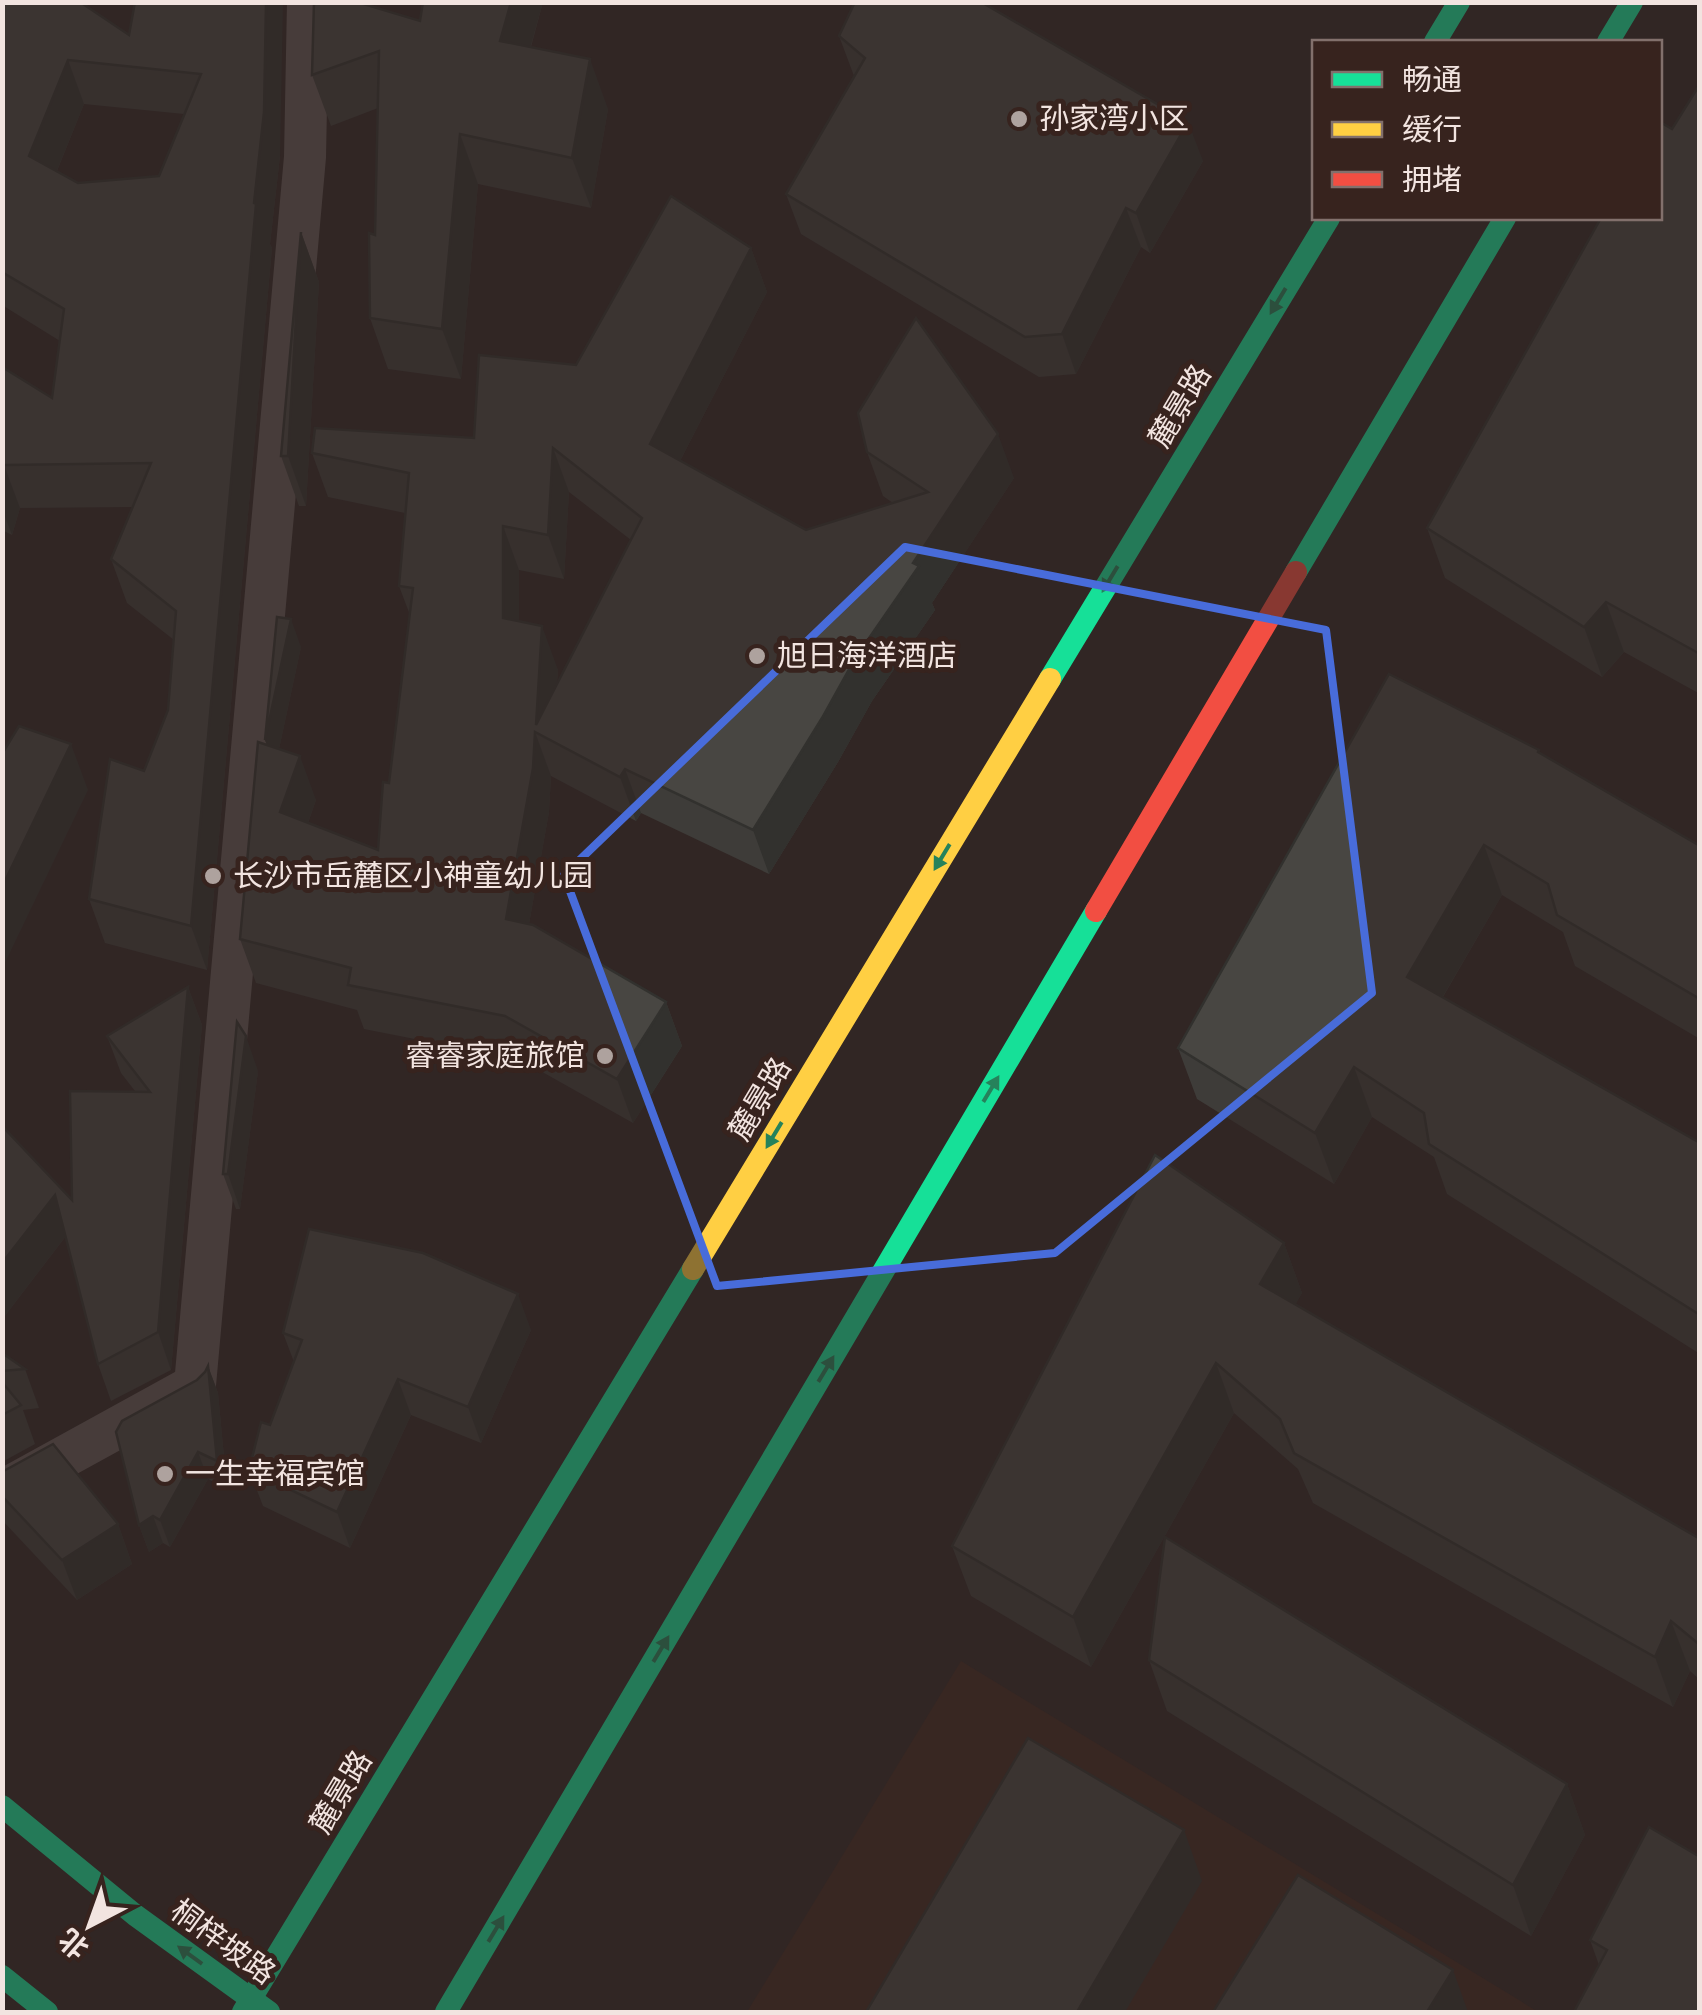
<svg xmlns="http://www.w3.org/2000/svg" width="1702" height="2015" viewBox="0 0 1702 2015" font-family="'Nunito Sans','Noto Sans SC',sans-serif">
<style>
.built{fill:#402821}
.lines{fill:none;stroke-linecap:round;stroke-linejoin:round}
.street{stroke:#625755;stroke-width:42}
.fast{stroke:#16e098;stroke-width:22}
.slow{stroke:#ffcf43;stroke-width:22}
.jam{stroke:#f24e42;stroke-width:22}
.wall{fill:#3e3c39;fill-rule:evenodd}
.shaded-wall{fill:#32312e}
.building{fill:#484642;stroke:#32312e;stroke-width:2.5;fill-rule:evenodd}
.oneway{fill:#26825b}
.marked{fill:none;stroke:#486cda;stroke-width:8;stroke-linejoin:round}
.poi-dot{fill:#aea29e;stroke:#37231e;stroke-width:4}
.labels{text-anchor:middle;stroke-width:10;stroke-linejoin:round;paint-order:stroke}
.poi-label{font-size:30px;fill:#f2e4e0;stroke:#37231e;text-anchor:start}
.street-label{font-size:30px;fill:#f2e4e0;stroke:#37231e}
</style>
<rect width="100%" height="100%" fill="#312624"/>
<!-- built -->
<path class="built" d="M961,1661L1519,2000L1538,2012H747Z"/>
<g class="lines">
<!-- street -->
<path class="street" d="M2,1491L195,1385L305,157L308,2"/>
<!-- fast -->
<g class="fast">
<path d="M1435,42L1459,2"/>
<path d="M1608,42L1632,2"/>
<path d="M1296,572L1505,218"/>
<path d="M1050,679L1329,218"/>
<path d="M2,1806L135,1915L269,2012"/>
<path d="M2,1976L47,2012"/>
<path d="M243,2012L693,1269"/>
<path d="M446,2012L1096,911"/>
</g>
<!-- slow -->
<path class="slow" d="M693,1269L1050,679"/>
<!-- jam -->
<path class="jam" d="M1096,911L1296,572"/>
</g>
<!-- wall -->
<g class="wall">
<path d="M2,2L129,35L135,2L280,156L270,244L272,248L207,970L105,943L89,899L144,771L168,710L174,640L127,603L111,559L133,507L20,508L12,535L2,530V367L52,398L60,341L2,305ZM84,104L184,114L159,176L78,183L57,171Z"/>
<path d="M423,2H543L531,47L608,109L591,208L478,184L461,379L388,369L370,318L375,235L378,108L331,126L312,75L420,21Z"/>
<path d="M839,36L1203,161L1150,253L1141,247L1076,374L1039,377L801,234L786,194L854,76Z"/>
<path d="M1700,84V694L1624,652L1602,677L1445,578L1427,528Z"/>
<path d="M301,232L319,282L306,506H299L281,456Z"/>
<path d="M751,248L767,292L680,461L806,530L893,503L883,496L867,452L1014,478L932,603L935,610L872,701L838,762L769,874L641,813L636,821L551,776L549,812L529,924L666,1002L682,1046L633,1123L521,1060L364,1029L357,1010L256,983L240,939L267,745L265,740L301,647L279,749L316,800L308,823L378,850L389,783L410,615L399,586L405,513L328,497L312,453L474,438L576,365ZM569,492L631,540L557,683L558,670L519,621V570L564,579Z"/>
<path d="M1540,753L1700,846V1039L1575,966L1563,932L1502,895L1443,997L1700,1143V1354L1447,1194L1434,1157L1372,1117L1334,1184L1197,1099L1178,1048Z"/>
<path d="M188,987L202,1025L171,1370L111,1401L98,1364L66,1236L4,1317L2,1316V1126L72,1200L135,1091L121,1073L107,1036Z"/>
<path d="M258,1071L240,1209H236L223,1174Z"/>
<path d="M1284,1243L1302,1293L1295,1304L1700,1539V1680L1690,1671L1673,1707L1313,1503L1298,1469L1234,1413L1091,1667L971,1596L952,1546Z"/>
<path d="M531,1330L481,1443L411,1415L350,1548L263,1506L249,1470L270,1425L294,1362L283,1333Z"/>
<path d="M2,1353L25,1369L39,1408L23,1410L35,1444L2,1462Z"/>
<path d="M208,1366L218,1393L227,1489L208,1479L170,1547L163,1543L149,1552L139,1525L197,1380L205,1372Z"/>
<path d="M2,1472L118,1524L132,1564L77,1600L2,1520Z"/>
<path d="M1149,1660L1567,1784L1585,1835L1531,1936L1167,1711Z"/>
<path d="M1700,1857L1599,1965L1590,1940Z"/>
</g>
<!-- shaded-wall -->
<g class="shaded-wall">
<path d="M266,2H283L280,156L270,244L272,248L207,970L191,926L254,203Z"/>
<path d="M511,2H543L518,91L500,41Z"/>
<path d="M590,59L608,109L591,208L572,158Z"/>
<path d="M68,60L84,104L45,200L29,156Z"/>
<path d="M1188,122L1203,161L1150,253L1136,213Z"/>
<path d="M460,134L478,184L461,379L442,329Z"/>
<path d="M1126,208L1141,247L1076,374L1062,334Z"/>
<path d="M301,232L319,282L306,506L288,456Z"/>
<path d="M751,248L767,292L666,488L650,444Z"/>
<path d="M998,434L1014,478L932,603L935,610L872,701L838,762L769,874L753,830L913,563Z"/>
<path d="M553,448L569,492L564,579L548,535Z"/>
<path d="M4,465L20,508L12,535L2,509Z"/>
<path d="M503,526L519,570V662L503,618Z"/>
<path d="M1606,602L1624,652L1602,677L1584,627Z"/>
<path d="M291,619L301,647L275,768L265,740Z"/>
<path d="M542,626L558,670L553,741L536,725Z"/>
<path d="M535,732L551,776L549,812L522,963L506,919Z"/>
<path d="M71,744L88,790L2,969V887Z"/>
<path d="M300,756L316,800L296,856L280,812Z"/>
<path d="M625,769L641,813L636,821L620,777Z"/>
<path d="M1484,845L1502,895L1425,1027L1407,977Z"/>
<path d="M188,987L202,1025L171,1370L158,1332Z"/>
<path d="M666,1002L682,1046L633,1123L617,1079Z"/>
<path d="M246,1036L258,1071L240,1209L228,1174Z"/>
<path d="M1354,1067L1372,1117L1334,1184L1315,1133Z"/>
<path d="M55,1195L69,1232L4,1317L2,1263Z"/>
<path d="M1284,1243L1302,1293L1279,1334L1260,1284Z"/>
<path d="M518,1294L531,1330L481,1443L468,1407Z"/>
<path d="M1216,1363L1234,1413L1091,1667L1073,1617Z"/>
<path d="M208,1366L218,1393L227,1489L217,1461Z"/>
<path d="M398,1379L411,1415L350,1548L337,1512Z"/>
<path d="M198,1452L208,1479L170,1547L160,1520Z"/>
<path d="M153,1516L163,1543L149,1552L139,1525Z"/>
<path d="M118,1524L132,1564L77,1600L62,1560Z"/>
<path d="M1671,1621L1690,1671L1673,1707L1655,1657Z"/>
<path d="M1567,1784L1585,1835L1531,1936L1513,1885Z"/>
<path d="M1184,1830L1202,1881L1125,2012H1077Z"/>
<path d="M1453,1970L1468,2012H1427Z"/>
</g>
<!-- building -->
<g class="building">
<path d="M2,2H80L129,35L135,2H266L264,112L254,203L256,204L191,926L89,899L110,759L144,771L168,710L176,611L111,559L151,463L4,465L2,469V367L52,398L64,309L2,272ZM68,60L201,74L159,176L78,183L29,156Z"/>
<path d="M314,2H357L420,21L423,2H511L500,41L590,59L572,158L460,134L442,329L370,318L369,233L375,235L379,51L312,75Z"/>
<path d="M855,2H981L1188,122L1136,213L1126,208L1062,334L1025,337L786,194L865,58L839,36Z"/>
<path d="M1700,84V654L1606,602L1584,627L1427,528L1601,218H1660V122L1672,129Z"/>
<path d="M671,196L751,248L650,444L806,530L928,492L867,452L858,413L916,318L998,434L913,563L919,566L856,657L822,718L753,830L625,769L620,777L535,732L533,768L506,919L533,925L666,1002L617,1079L505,1016L348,985L351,968L240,939L258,742L300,756L280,812L378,850L383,782L389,783L413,588L399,586L409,473L312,453L315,428L474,438L479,355L576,365ZM553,448L642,518L536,725L542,626L503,618V526L548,535Z"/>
<path d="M301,232L288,456H281Z"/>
<path d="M277,617L291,619L265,740Z"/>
<path d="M1389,674L1539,750L1538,752L1700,846V999L1557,915L1548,884L1484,845L1407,977L1700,1143V1315L1429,1144L1424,1113L1354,1067L1315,1133L1178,1048Z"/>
<path d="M19,726L71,744L2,887V754Z"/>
<path d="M188,987L158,1332L98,1364L55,1195L2,1263V1126L72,1200L70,1091L150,1092L107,1036Z"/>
<path d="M237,1022L246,1036L228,1174H223Z"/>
<path d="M1155,1155L1284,1243L1260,1284L1700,1539V1645L1671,1621L1655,1657L1294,1453L1280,1419L1216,1363L1073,1617L952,1546Z"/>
<path d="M309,1229L423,1253L518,1294L468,1407L398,1379L337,1512L249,1470L261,1422L270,1425L302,1340L283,1333Z"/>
<path d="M2,1353L25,1369L2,1371Z"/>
<path d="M208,1366L217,1461L198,1452L160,1520L153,1516L139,1525L116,1432L122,1421L197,1380L205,1372Z"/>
<path d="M2,1382L21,1405L2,1415Z"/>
<path d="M53,1444L118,1524L62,1560L2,1496V1472Z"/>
<path d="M1165,1537L1567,1784L1513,1885L1149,1660Z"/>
<path d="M1028,1738L1184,1830L1077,2012H866Z"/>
<path d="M1649,1827L1700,1857V2012H1574L1607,1950L1590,1940Z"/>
<path d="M1298,1875L1453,1970L1427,2012H1213Z"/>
</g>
<!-- one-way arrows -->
<defs><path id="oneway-solid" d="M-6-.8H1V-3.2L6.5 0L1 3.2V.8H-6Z" transform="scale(2.5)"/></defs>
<g class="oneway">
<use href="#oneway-solid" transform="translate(1278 301) rotate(121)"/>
<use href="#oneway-solid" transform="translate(1110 579) rotate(121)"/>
<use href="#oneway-solid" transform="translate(942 857) rotate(121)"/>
<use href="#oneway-solid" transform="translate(991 1089) rotate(-59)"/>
<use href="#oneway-solid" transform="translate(774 1135) rotate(121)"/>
<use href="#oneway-solid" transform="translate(826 1369) rotate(-59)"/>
<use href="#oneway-solid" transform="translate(661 1649) rotate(-59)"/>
<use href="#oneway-solid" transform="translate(496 1929) rotate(-59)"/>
<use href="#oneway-solid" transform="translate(190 1955) rotate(-144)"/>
</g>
<!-- marked area -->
<path d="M0 0H1702V2015H0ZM905,547L1326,630L1372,993L1055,1253L717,1286L564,875Z" fill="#312624" fill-opacity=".55" fill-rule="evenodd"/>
<path class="marked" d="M905,547L1326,630L1372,993L1055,1253L717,1286L564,875Z"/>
<!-- markers -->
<g class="poi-dot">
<circle cx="1019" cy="119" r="10"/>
<circle cx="757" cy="656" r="10"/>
<circle cx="213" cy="876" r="10"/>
<circle cx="605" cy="1056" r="10"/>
<circle cx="165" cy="1474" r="10"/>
</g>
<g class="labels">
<!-- poi labels -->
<g class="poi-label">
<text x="1039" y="129">孙家湾小区</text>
<text x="777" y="666">旭日海洋酒店</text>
<text x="233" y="886">长沙市岳麓区小神童幼儿园</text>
<text x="585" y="1066" text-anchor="end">睿睿家庭旅馆</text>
<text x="185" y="1484">一生幸福宾馆</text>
</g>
<!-- street labels -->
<g class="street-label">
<text transform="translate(1180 406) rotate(-59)" y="10">麓景路</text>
<text transform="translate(760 1099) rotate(-59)" y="10">麓景路</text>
<text transform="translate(341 1792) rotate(-59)" y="10">麓景路</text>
<text transform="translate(223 1942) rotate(36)" y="10">桐梓坡路</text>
</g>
</g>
<!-- border -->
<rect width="1702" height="2015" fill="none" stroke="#f2e4e0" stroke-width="10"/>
<!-- legend -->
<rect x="1312" y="40" width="350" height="180" fill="#37231e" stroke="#82706c" stroke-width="2.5"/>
<rect x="1332" y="72" width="50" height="15" fill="#16e098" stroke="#82706c" stroke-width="2.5"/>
<text x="1402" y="90" font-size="30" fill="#f2e4e0">畅通</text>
<rect x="1332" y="122" width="50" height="15" fill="#ffcf43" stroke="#82706c" stroke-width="2.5"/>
<text x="1402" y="140" font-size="30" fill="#f2e4e0">缓行</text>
<rect x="1332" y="172" width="50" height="15" fill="#f24e42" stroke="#82706c" stroke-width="2.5"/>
<text x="1402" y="190" font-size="30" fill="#f2e4e0">拥堵</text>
<!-- north arrow -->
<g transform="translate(90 1925) rotate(221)" stroke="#37231e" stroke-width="8" paint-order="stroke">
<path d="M0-8L18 38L0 25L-18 38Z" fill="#f2e4e0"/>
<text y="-15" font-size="28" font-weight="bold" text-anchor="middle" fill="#f2e4e0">北</text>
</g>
</svg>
